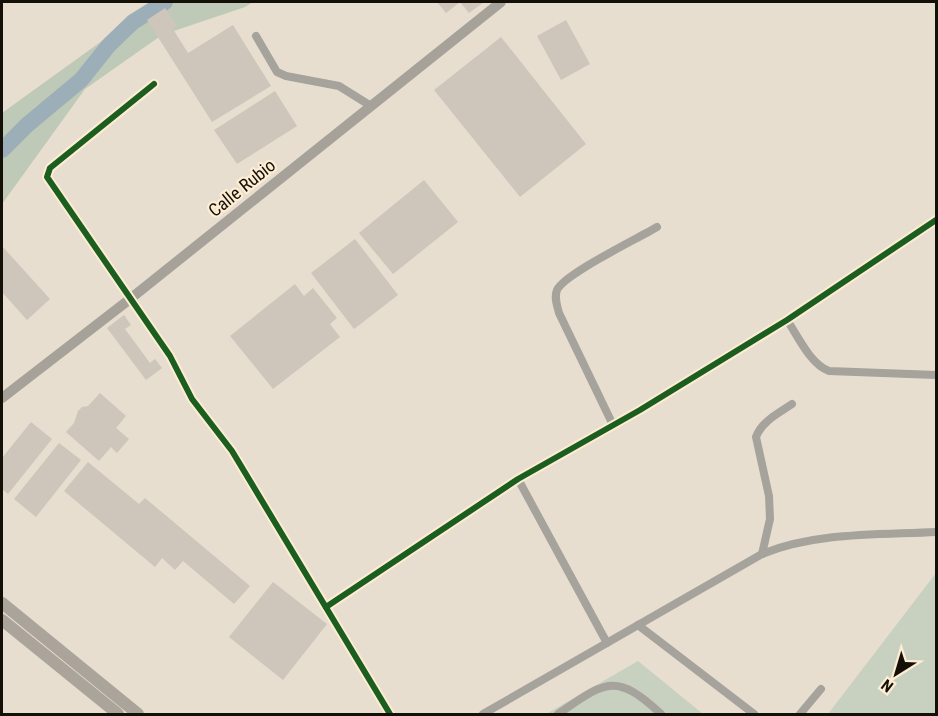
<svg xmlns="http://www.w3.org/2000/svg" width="938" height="716" viewBox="0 0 938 716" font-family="'Roboto Condensed',sans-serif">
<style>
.green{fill:#c8d1c0}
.forest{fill:#bec9b7}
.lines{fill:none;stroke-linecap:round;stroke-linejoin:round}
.river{stroke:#9caeb7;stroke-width:16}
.building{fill:#cec6bb}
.street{stroke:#a6a29c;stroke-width:8}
.secondary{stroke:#a6a299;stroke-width:10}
.primary{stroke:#aba49b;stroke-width:12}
.cycleway-casing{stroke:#feedd3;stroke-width:10}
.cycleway{stroke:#1b5e20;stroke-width:6}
.labels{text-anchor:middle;stroke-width:4.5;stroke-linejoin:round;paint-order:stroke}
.street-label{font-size:18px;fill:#151007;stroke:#feedd3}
</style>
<rect width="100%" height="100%" fill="#e7ded0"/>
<!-- green -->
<g class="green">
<path d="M936,573V714H828Z"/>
<path d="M638,661L703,714H546Z"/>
</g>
<!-- forest -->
<path class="forest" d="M156,2H253L245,7L162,35L85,89L2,204V113Z"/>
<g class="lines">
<!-- river -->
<path class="river" d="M2,150L27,125L81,80L109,45L133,22L165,2"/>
</g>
<!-- building -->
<g class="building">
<path d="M437,2H484L469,13L460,2L446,13Z"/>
<path d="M165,8L177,26L173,29L188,53L233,25L271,86L212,122L147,20Z"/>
<path d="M566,20L590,64L561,80L537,36Z"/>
<path d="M501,37L586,144L520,197L434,90Z"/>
<path d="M275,91L297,126L237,164L214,130Z"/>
<path d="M424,180L458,222L393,274L359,233Z"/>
<path d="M355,239L398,295L354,329L311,273Z"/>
<path d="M2,246L50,299L27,320L2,292Z"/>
<path d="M295,284L304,296L313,288L337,318L330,324L340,337L273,389L230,336Z"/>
<path d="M124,315L131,325L125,329L150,363L155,359L162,368L146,380L107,328Z"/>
<path d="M100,393L126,416L116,428L129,439L117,453L111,447L99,461L66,432L74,423L78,411L82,407L88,406Z"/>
<path d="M31,422L52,439L8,494L2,489V458Z"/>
<path d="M59,443L81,460L36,517L14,499Z"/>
<path d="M88,462L139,504L145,498L250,586L234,604L183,561L175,570L162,558L155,567L64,491Z"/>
<path d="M273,582L327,624L283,680L229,637Z"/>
</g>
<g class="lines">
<!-- street -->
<g class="street">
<path d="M256,36L277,72L286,76L339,86L371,106"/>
<path d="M154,84L50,168L47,177L170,356L192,399L232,451L390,714"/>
<path d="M787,320C798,336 810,364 829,371L936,375"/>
<path d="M613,425L559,313C557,305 554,298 557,290C564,274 639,238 657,227"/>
<path d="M518,479L607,643"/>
<path d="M762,554L770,519L769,496L756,437C762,421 779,413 792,404"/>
<path d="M326,607L518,479L640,410L787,320L936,220"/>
<path d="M638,625L754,714"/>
<path d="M483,714L762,554C816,532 879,535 936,532"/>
<path d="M558,714C605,682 615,671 661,714"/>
<path d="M800,714L821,689"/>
</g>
<!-- secondary -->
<path class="secondary" d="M2,398L130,299L501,2"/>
<!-- primary -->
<g class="primary">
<path d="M2,603L138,714"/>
<path d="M2,620L118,714"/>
</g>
<defs>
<g id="cycleway">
<path d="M154,84L50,168L47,177L170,356L192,399L232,451L390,714"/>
<path d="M326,607L518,479L640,410L787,320L936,220"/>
</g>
</defs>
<!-- cycleway casing -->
<use href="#cycleway" class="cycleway-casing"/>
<!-- cycleway -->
<use href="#cycleway" class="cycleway"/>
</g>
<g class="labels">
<!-- street labels -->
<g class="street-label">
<text transform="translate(242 188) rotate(-39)" y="6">Calle Rubio</text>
</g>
</g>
<!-- border -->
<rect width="938" height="716" fill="none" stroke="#151007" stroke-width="6"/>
<!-- north arrow -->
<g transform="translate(896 674) rotate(217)" stroke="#feedd3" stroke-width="4.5" paint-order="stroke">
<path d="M0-4.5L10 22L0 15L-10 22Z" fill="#151007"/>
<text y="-9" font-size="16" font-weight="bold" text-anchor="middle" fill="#151007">N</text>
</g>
</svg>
